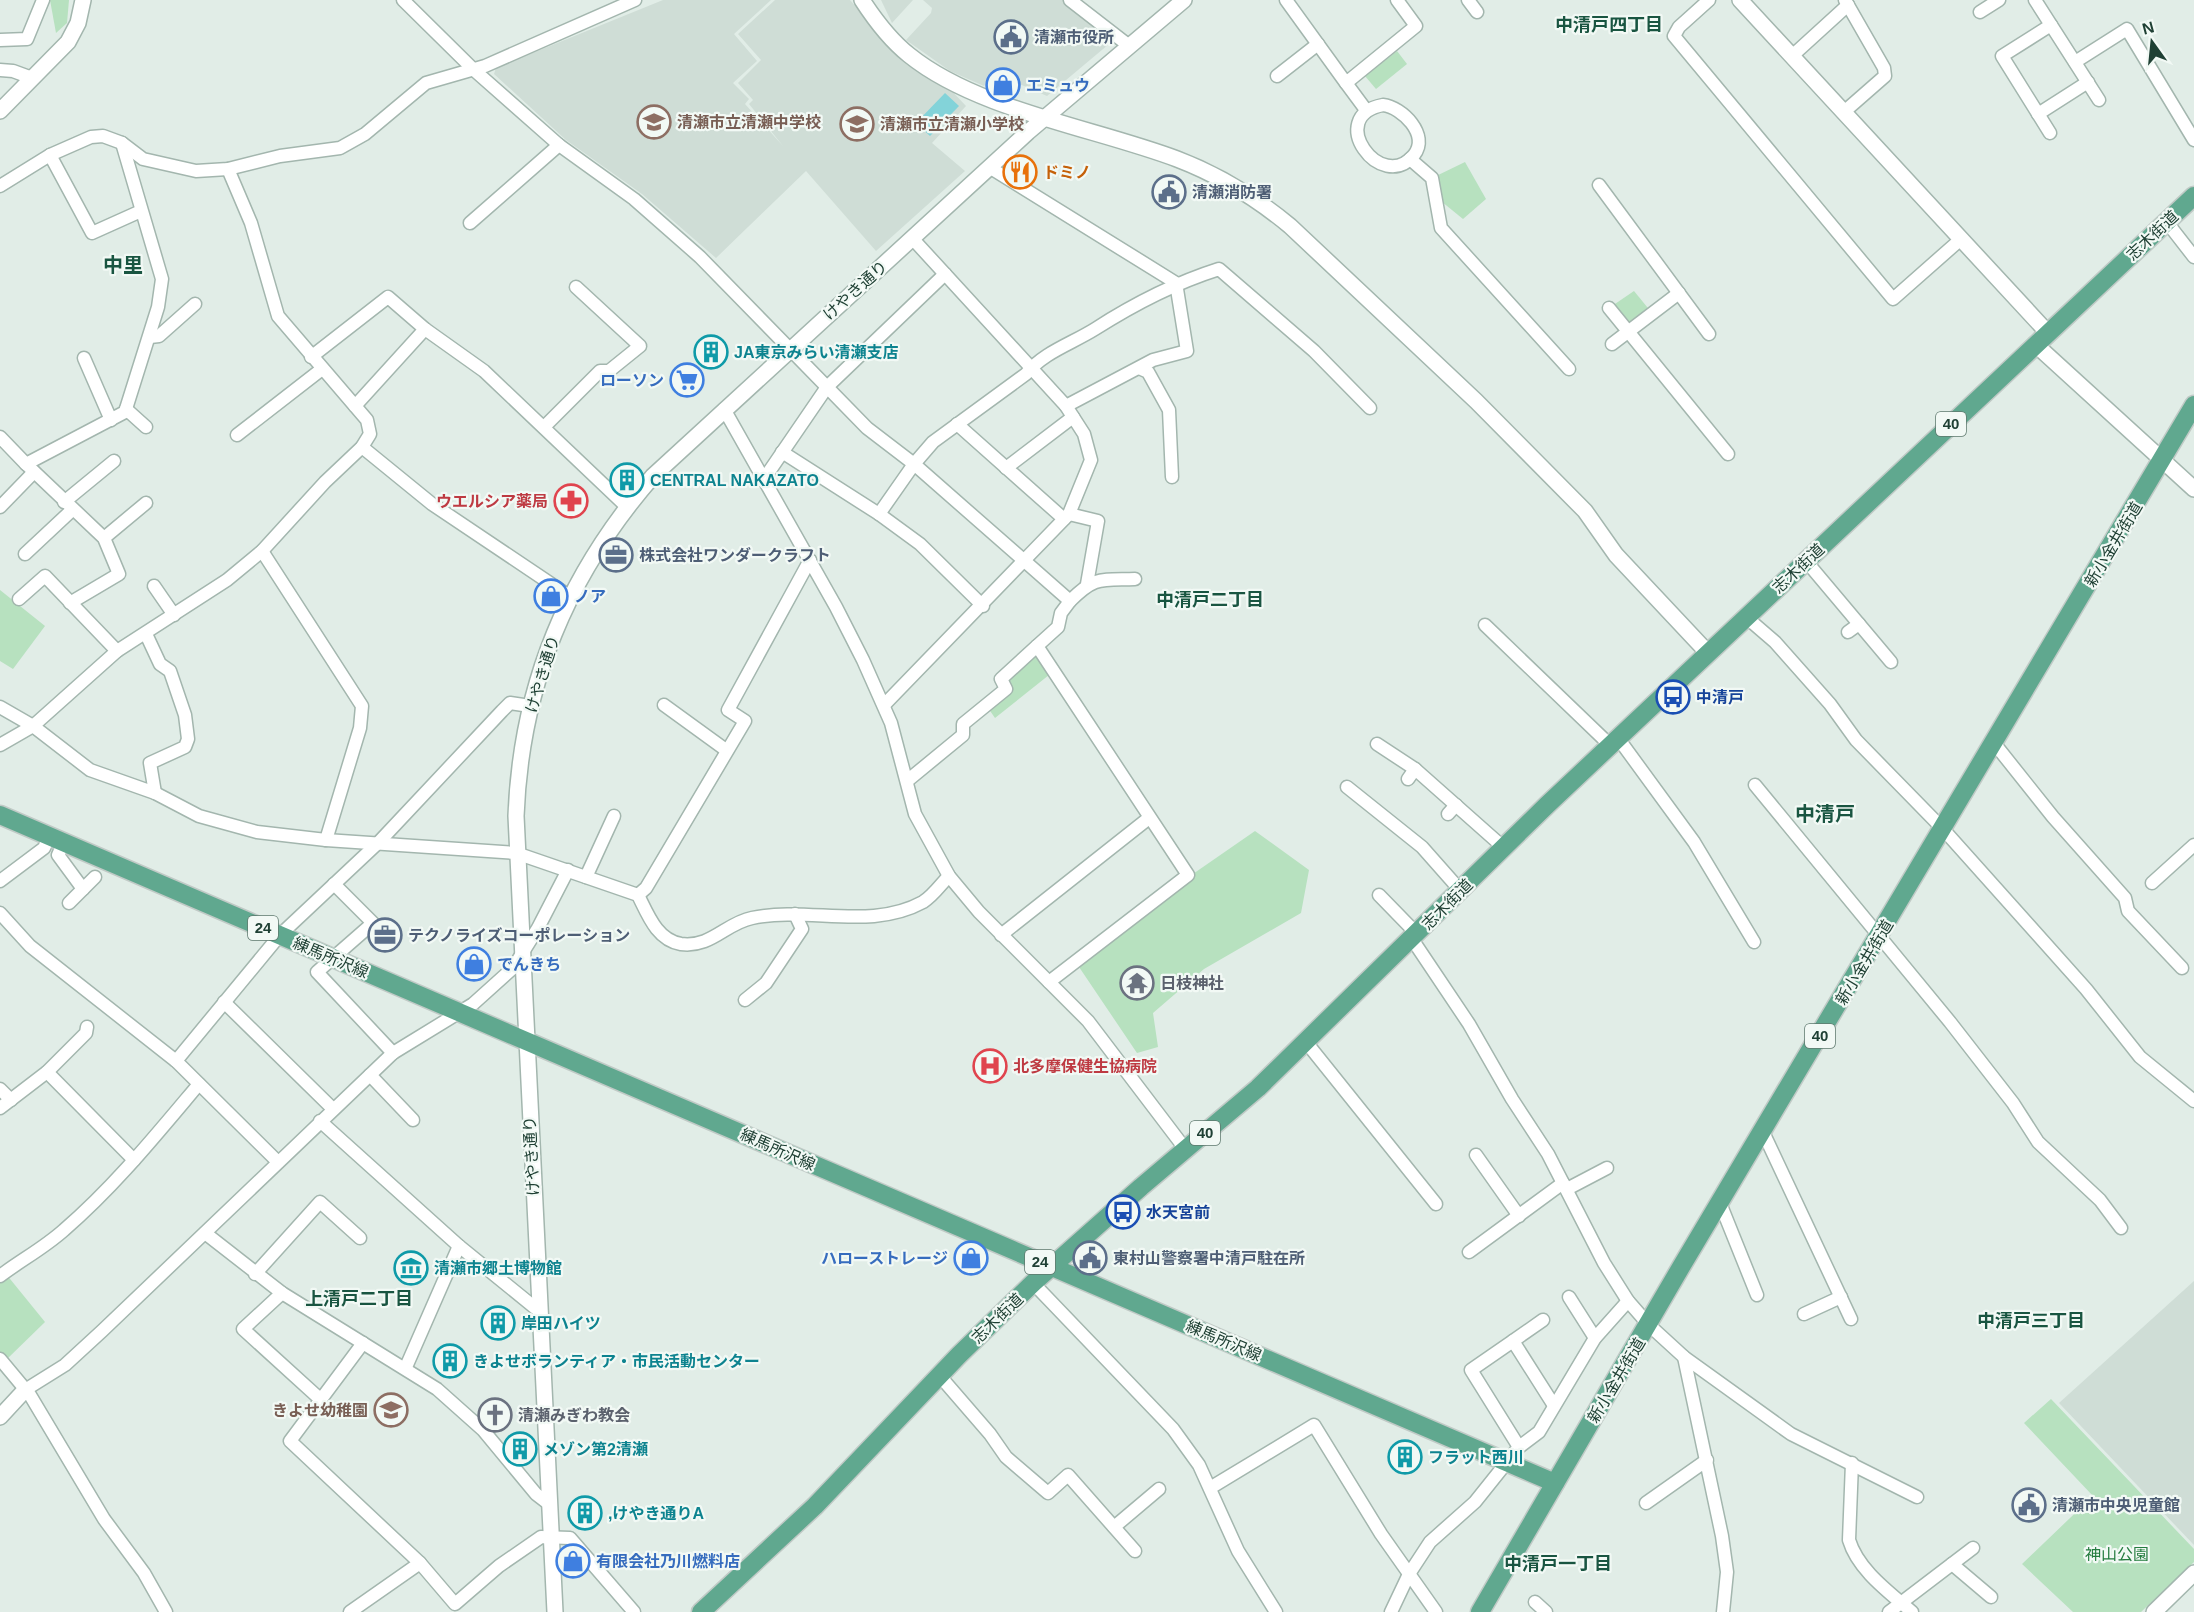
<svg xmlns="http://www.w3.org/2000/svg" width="2194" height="1612" viewBox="0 0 2194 1612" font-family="Helvetica,'Noto Sans JP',sans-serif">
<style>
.built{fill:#cfddd6}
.green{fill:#b7e1bf}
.water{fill:#83d3d9}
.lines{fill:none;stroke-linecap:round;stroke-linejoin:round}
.minor-casing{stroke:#a3b6ae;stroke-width:15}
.tertiary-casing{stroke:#a3b6ae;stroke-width:18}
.primary-casing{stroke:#c0cac6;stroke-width:21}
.minor{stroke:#fff;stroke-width:12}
.tertiary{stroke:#fff;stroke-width:15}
.primary{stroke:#60a88f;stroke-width:18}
.labels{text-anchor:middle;stroke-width:4.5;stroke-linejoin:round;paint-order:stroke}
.shield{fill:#f2f9f5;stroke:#5e786e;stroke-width:1.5}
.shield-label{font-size:15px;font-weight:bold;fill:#1f4034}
.service-label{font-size:16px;font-weight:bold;fill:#4e5e75;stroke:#f2f9f5;text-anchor:start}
.shop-label{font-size:16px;font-weight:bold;fill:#366cbe;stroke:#f2f9f5;text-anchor:start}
.education-label{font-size:16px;font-weight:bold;fill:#785e54;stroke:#f2f9f5;text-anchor:start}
.food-label{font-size:16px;font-weight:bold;fill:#c56008;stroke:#f2f9f5;text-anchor:start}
.street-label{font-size:16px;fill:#1f4034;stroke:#f2f9f5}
.culture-label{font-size:16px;font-weight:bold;fill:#0d838f;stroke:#f2f9f5;text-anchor:start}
.health-label{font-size:16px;font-weight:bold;fill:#be3a42;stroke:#f2f9f5;text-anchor:end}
.transit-label{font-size:16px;font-weight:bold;fill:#164399;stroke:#f2f9f5;text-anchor:start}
.worship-label{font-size:16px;font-weight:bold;fill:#5b616d;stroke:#f2f9f5;text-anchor:start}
.park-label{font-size:16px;fill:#247c3f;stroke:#f2f9f5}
.neighbourhood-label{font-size:18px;font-weight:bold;fill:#195541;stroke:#f2f9f5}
.quarter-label{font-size:20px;font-weight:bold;fill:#195541;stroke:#f2f9f5}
</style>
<rect width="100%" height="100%" fill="#e1ede7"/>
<!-- built -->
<g class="built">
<path d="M663,0H771L734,34L757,61L733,83L749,99L745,104L783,146L749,104L753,100L738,83L761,60L738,34L775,0H850L893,49L948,87L966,106L932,143L965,171L876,251L806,171L716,258L642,194L566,140L494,74L496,68Z"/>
<path d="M881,0H913L892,23Z"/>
<path d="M923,0H1064L1115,39L1047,96L992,72L984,86L950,71L906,40L931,13L932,8Z"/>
<path d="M2194,1281V1545L2059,1403Z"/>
</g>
<!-- green -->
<g class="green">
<path d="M50,0H69L67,23L56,33Z"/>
<path d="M1397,51L1407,64L1376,89L1365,76Z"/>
<path d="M1465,162L1486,199L1463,219L1436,197L1432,178Z"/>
<path d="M1634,291L1652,313L1628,331L1609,308Z"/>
<path d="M0,590L45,626L13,669L0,661Z"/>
<path d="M1037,646L1054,671L995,718L986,705L1006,689L1001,679Z"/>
<path d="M1255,831L1309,870L1301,913L1204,969L1153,1013L1158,1047L1137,1053L1077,964L1190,876Z"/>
<path d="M6,1274L45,1322L6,1360L0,1353V1278Z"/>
<path d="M2051,1399L2194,1549V1562L2141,1612H2073L2022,1564L2093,1496L2024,1423Z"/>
</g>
<!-- water -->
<path class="water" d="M945,93L959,106L930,136L916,123Z"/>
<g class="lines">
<defs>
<g id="minor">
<path d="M403,0L474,70L559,145L634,199L700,257L867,428L914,464L1070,601L1061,613L1058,627L1037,646L1188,875L1049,982"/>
<path d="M1070,0L1128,45"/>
<path d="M1286,0L1346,83L1416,26L1397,0"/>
<path d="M1468,0L1477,12"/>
<path d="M1709,0L1679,27L1674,36L1893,299L1961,239"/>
<path d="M2035,0L2099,100"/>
<path d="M1980,12L1999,0"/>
<path d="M0,40L27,39L43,0"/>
<path d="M1792,56L1848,5"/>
<path d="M2075,62L2127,29L2194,140"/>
<path d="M0,70L13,71L32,78"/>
<path d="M1277,76L1318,44"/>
<path d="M1346,83L1366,110"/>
<path d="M1383,105C1402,107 1430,135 1414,155C1381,195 1324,116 1383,105Z"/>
<path d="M1845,111L1885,76L1884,68L1845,0"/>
<path d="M2038,114L2088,82"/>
<path d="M2050,133L2002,56L2051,25"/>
<path d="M50,155L92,233L141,211"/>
<path d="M1410,159L1432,178L1441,228L1569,369"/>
<path d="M989,167L1176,283L1187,351L1153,360L1066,406"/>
<path d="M1599,185L1709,334"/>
<path d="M0,186L50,155L91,137L103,136L122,143L143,159L196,171L228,169L280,156L340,148L365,134L426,83L485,66L635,0"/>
<path d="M2166,221L2194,257"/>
<path d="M470,223L559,145"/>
<path d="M1609,308L1728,454"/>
<path d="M150,337L159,336L195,304"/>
<path d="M1612,344L1679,293"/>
<path d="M311,357L388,297L425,329L484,371L627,507"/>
<path d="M84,358L111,420"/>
<path d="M1139,368L1148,372L1169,410L1172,477"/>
<path d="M355,406L425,329"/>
<path d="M126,409L146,427"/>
<path d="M724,409L836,607L863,660L891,723L915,814L949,876L979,912L1088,1021L1186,1150"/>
<path d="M957,424L1064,519"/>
<path d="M544,427L600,371H609L640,346L576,287"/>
<path d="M237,435L322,369"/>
<path d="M0,437L26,464L125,412L158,307L162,279L122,143"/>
<path d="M362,447L432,504L569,596"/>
<path d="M782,452L879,514L920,544L983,606"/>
<path d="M26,464L104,538L119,574L70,603"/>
<path d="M1006,468L1073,417"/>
<path d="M764,479L827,387L945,274"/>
<path d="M64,502L114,461"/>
<path d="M0,507L34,472"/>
<path d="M879,514L914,464L933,442L1026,374C1044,352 1071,344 1095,329C1134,304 1175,283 1219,269L1314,351L1370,408"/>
<path d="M1069,514L1098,521L1087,584"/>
<path d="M104,538L146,503"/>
<path d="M262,551L362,706L360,728L326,840"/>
<path d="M25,554L72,510"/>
<path d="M1806,561L1891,662"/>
<path d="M154,586L174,615"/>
<path d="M19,599L45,576L117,651"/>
<path d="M1070,601C1095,576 1100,580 1135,579"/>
<path d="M1746,617L1775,642L1830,704L1856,740L1943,829L2086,989L2140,1057L2194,1101"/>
<path d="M1485,625L1611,746"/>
<path d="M1848,632L1859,624"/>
<path d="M146,634L160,664L170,671L185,715L188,739L185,747L150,763L155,793"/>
<path d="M664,705L726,750"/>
<path d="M884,705L1069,514L1091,460L1084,434L1066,406L912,238"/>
<path d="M0,707L33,726L90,770L155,793L199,816L257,832L326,840L516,853L638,895C648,915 657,940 681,944C711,948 726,923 752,918C809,906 870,931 923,902C933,896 941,884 949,876"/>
<path d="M1618,738L1694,842L1754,942"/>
<path d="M1994,743L2053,817L2125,898L2128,911L2182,968"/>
<path d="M1377,744L1415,769L1503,847"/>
<path d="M0,745L33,726L117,651L227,580L262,551L325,482L362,447L370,434L367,420L278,316L251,223L228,169"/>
<path d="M1408,779L1415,769"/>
<path d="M907,781L963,735V724L1006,689L1001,679L1037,646"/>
<path d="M1755,785L1950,1022L2013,1103L2038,1142L2100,1200L2121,1228"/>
<path d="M1347,787L1422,847L1460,890"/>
<path d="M1448,814L1456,805"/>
<path d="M64,842L58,855L83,889L95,877"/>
<path d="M586,877L614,816"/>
<path d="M0,881L44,848L50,835"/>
<path d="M2152,883L2194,845"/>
<path d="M334,884L373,923L317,972L393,1053"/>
<path d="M638,895L646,888L745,721L728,710L810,560"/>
<path d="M1379,895L1417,934"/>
<path d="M69,903L83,889"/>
<path d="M0,913L30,946L176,1061L278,1162"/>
<path d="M1001,935L1149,818"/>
<path d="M1412,939L1469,1024L1512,1099L1548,1154L1604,1263L1628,1301L1649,1325L1684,1357L1791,1434L1917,1497"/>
<path d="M745,1000L766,983L802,929L795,914"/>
<path d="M224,1002L333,1109"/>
<path d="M1306,1042L1436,1204"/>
<path d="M176,1061L280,935L379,842L502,711L510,703L530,706"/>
<path d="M47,1072L134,1160"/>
<path d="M370,1075L413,1120"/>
<path d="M0,1089L11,1100"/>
<path d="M0,1108L47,1072L86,1033L87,1027"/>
<path d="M320,1121L459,1246L539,1311"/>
<path d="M1763,1132L1851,1319"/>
<path d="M1476,1155L1519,1216"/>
<path d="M1567,1189L1607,1168"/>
<path d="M1720,1203L1757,1295"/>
<path d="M205,1233L282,1293L437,1389L483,1430L536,1494L549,1504"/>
<path d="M1469,1252L1563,1183"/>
<path d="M255,1274L320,1202L360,1238"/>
<path d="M0,1276C21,1260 44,1248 64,1230C114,1187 156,1135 199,1084"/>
<path d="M1033,1283L1173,1429L1199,1465L1238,1551L1276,1612"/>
<path d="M282,1293L243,1329L320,1399"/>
<path d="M1569,1297L1595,1338"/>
<path d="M1804,1314L1841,1297"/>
<path d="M1513,1341L1543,1320"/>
<path d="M363,1343L290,1441L420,1563L455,1604L499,1566L541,1537L570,1538L634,1612"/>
<path d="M1684,1357L1722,1536L1727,1572L1723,1612"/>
<path d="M0,1359L30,1395L104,1519L144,1573L166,1612"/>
<path d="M406,1367L459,1246"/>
<path d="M939,1375L990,1434L1006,1457L1048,1493L1068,1475L1135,1551"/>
<path d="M25,1390L65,1365L102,1331L393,1053L473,1004L513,968L538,928L568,870"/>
<path d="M1519,1447L1471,1370L1513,1341L1553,1404"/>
<path d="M1852,1463L1849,1540C1858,1570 1889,1592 1912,1612"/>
<path d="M1210,1488L1314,1425L1381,1534L1436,1612"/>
<path d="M1646,1503L1707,1460"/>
<path d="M1114,1527L1159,1489"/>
<path d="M1952,1564L1991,1597"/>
<path d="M1535,1602L1546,1612"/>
<path d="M350,1612L420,1563"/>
<path d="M1391,1612L1409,1574L1430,1542L1475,1502L1519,1447L1539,1432L1595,1338L1628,1301"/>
<path d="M1889,1612L1973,1548"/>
</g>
<g id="tertiary">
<path d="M862,0C875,20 890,40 909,55C977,110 1095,128 1177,159C1219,175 1255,197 1290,226L1476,401L1585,511L1616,555L1708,653"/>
<path d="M1740,0L2048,333"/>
<path d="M0,111L68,42L78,23L83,0"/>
<path d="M2035,344L2194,489"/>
<path d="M0,1417L25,1390"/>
<path d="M555,1612L516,816C521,685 567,575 653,476L1028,132L1184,0"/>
<path d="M2154,1612L2194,1573"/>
</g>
<g id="primary">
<path d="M0,815L1555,1483"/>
<path d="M701,1612L815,1506L959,1355L1033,1283L1141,1187L1258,1088L1547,805L2194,196"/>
<path d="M1480,1612L1681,1267L2194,405"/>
</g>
</defs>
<!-- minor casing -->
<use href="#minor" class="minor-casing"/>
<!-- tertiary casing -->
<use href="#tertiary" class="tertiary-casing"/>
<!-- primary casing -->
<use href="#primary" class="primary-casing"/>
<!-- minor -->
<use href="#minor" class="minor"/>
<!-- tertiary -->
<use href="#tertiary" class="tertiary"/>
<!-- primary -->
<use href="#primary" class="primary"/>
</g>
<!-- icons -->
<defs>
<symbol id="civic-ring" viewBox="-11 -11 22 22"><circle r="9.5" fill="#f2f9f5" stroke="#5c6f8a" stroke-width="1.5"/><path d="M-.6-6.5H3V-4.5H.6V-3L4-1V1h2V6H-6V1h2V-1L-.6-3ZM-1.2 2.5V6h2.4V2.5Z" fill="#5c6f8a"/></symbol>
<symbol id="shop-ring" viewBox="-11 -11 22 22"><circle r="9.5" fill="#f2f9f5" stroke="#3f7fe0" stroke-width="1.5"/><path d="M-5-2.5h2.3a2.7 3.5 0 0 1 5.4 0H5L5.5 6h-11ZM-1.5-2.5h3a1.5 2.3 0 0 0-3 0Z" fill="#3f7fe0"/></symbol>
<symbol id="school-ring" viewBox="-11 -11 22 22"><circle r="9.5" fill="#f2f9f5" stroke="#8d6e63" stroke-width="1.5"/><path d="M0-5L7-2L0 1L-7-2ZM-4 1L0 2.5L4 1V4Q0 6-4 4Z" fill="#8d6e63"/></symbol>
<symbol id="restaurant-ring" viewBox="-11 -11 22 22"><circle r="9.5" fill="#f2f9f5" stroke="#e8710a" stroke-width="1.5"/><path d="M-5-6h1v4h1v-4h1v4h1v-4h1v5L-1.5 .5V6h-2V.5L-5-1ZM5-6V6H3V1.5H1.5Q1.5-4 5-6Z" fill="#e8710a"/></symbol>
<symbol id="building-ring" viewBox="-11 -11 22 22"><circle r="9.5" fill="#f2f9f5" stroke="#0f9aa8" stroke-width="1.5"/><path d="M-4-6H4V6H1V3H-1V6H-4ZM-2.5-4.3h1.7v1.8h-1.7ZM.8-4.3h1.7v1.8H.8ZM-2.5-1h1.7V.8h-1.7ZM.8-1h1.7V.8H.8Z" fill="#0f9aa8"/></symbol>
<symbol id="supermarket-ring" viewBox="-11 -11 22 22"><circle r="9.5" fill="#f2f9f5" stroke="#3f7fe0" stroke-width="1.5"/><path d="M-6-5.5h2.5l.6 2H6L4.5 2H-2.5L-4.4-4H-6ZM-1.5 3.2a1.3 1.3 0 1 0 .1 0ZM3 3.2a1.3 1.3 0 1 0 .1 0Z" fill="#3f7fe0"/></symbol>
<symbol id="pharmacy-ring" viewBox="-11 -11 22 22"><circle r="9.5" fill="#f2f9f5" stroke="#e0444e" stroke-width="1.5"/><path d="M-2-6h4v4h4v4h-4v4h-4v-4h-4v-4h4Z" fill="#e0444e"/></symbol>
<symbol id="office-ring" viewBox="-11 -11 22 22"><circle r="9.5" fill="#f2f9f5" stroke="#5c6f8a" stroke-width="1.5"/><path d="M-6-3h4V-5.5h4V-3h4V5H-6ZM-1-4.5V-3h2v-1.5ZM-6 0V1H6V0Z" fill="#5c6f8a"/></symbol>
<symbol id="bus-ring" viewBox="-11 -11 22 22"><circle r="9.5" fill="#f2f9f5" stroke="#1a4fb4" stroke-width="1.5"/><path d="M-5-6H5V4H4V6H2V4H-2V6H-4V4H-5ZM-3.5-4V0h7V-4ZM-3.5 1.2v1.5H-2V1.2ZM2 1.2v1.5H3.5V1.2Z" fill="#1a4fb4"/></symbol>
<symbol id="temple-ring" viewBox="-11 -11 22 22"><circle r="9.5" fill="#f2f9f5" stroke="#6b7280" stroke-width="1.5"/><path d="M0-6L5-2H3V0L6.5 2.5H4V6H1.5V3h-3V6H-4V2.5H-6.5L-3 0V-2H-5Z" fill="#6b7280"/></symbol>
<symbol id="hospital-ring" viewBox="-11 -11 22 22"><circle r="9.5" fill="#f2f9f5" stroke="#e0444e" stroke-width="1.5"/><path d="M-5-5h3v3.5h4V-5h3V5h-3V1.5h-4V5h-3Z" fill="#e0444e"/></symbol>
<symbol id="museum-ring" viewBox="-11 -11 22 22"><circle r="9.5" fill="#f2f9f5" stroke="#0f9aa8" stroke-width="1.5"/><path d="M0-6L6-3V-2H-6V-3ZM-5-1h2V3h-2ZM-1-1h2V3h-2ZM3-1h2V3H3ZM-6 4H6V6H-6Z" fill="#0f9aa8"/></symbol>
<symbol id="church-ring" viewBox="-11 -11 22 22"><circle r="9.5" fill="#f2f9f5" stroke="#6b7280" stroke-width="1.5"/><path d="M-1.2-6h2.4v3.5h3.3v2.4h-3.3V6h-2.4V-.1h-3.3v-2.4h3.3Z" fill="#6b7280"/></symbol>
</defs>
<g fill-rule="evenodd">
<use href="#civic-ring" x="992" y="18" width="38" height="38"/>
<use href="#shop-ring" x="984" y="66" width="38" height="38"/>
<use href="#school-ring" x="635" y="103" width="38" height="38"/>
<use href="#school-ring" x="838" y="105" width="38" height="38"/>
<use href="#restaurant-ring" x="1001" y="153" width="38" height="38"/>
<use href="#civic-ring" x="1150" y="173" width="38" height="38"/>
<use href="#building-ring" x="692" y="333" width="38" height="38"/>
<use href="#supermarket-ring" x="668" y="361" width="38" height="38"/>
<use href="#building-ring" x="608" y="461" width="38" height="38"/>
<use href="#pharmacy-ring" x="552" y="482" width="38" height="38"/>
<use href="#office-ring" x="597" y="536" width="38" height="38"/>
<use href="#shop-ring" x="532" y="577" width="38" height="38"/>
<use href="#bus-ring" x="1654" y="678" width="38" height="38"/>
<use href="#office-ring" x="366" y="916" width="38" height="38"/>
<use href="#shop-ring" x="455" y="945" width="38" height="38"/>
<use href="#temple-ring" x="1118" y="964" width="38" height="38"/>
<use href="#hospital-ring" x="971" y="1047" width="38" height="38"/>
<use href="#bus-ring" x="1104" y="1193" width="38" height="38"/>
<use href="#shop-ring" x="952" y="1239" width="38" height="38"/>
<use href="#civic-ring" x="1071" y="1239" width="38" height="38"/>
<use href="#museum-ring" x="392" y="1249" width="38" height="38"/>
<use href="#building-ring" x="479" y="1304" width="38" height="38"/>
<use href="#building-ring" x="431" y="1342" width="38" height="38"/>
<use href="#school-ring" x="372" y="1391" width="38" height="38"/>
<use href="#church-ring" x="476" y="1396" width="38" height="38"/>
<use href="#building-ring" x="501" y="1430" width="38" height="38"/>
<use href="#building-ring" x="1386" y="1438" width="38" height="38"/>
<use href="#civic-ring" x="2010" y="1486" width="38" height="38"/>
<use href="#building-ring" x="566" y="1494" width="38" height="38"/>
<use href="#shop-ring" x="554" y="1542" width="38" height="38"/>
</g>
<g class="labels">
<!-- shield labels -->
<g class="shield">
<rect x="1936" y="412" width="30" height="24" rx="4.5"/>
<rect x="248" y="916" width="30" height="24" rx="4.5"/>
<rect x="1805" y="1024" width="30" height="24" rx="4.5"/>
<rect x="1190" y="1121" width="30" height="24" rx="4.5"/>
<rect x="1025" y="1250" width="30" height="24" rx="4.5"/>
</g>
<g class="shield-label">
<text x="1951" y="429">40</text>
<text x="263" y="933">24</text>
<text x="1820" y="1041">40</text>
<text x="1205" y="1138">40</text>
<text x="1040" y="1267">24</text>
</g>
<!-- service labels -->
<g class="service-label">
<text x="1034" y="43">清瀬市役所</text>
<text x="1192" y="198">清瀬消防署</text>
<text x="639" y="561">株式会社ワンダークラフト</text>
<text x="408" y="941">テクノライズコーポレーション</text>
<text x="1113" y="1264">東村山警察署中清戸駐在所</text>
<text x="2052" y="1511">清瀬市中央児童館</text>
</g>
<!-- shop labels -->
<g class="shop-label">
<text x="1026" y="91">エミュウ</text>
<text x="664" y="386" text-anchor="end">ローソン</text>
<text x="574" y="602">ノア</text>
<text x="497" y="970">でんきち</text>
<text x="948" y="1264" text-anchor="end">ハローストレージ</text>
<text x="596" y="1567">有限会社乃川燃料店</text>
</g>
<!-- education labels -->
<g class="education-label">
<text x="677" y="128">清瀬市立清瀬中学校</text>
<text x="880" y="130">清瀬市立清瀬小学校</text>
<text x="368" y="1416" text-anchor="end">きよせ幼稚園</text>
</g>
<!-- food labels -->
<g class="food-label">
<text x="1043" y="178">ドミノ</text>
</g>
<!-- street labels -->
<g class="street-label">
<text transform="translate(2152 235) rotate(-43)" y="6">志木街道</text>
<text transform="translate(855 290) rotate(-42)" y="6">けやき通り</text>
<text transform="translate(2113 544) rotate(-59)" y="6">新小金井街道</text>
<text transform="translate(1798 568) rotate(-43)" y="6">志木街道</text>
<text transform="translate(542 674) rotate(-73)" y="6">けやき通り</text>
<text transform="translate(1447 904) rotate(-45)" y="6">志木街道</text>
<text transform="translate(331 957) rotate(23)" y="6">練馬所沢線</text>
<text transform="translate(1864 962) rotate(-59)" y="6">新小金井街道</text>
<text transform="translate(778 1149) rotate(24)" y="6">練馬所沢線</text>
<text transform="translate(531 1156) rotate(-93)" y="6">けやき通り</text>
<text transform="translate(997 1318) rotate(-44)" y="6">志木街道</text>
<text transform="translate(1224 1340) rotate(23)" y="6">練馬所沢線</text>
<text transform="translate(1616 1380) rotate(-59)" y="6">新小金井街道</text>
</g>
<!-- culture labels -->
<g class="culture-label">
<text x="734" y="358">JA東京みらい清瀬支店</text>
<text x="650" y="486">CENTRAL NAKAZATO</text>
<text x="434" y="1274">清瀬市郷土博物館</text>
<text x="521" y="1329">岸田ハイツ</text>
<text x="473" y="1367">きよせボランティア・市民活動センター</text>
<text x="543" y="1455">メゾン第2清瀬</text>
<text x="1428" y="1463">フラット西川</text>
<text x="608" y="1519">,けやき通りA</text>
</g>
<!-- health labels -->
<g class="health-label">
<text x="548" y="507">ウエルシア薬局</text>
<text x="1013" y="1072" text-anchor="start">北多摩保健生協病院</text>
</g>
<!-- transit labels -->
<g class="transit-label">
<text x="1696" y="703">中清戸</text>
<text x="1146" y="1218">水天宮前</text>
</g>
<!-- worship labels -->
<g class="worship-label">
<text x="1160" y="989">日枝神社</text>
<text x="518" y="1421">清瀬みぎわ教会</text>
</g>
<!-- park labels -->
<g class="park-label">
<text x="2117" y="1560">神山公園</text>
</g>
<!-- neighbourhood labels -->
<g class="neighbourhood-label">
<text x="1609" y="31">中清戸四丁目</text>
<text x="1210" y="606">中清戸二丁目</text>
<text x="359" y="1305">上清戸二丁目</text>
<text x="2031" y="1327">中清戸三丁目</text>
<text x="1558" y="1570">中清戸一丁目</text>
</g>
<!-- quarter labels -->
<g class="quarter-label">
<text x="123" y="272">中里</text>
<text x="1825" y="821">中清戸</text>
</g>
</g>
<!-- north arrow -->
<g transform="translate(2152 42) rotate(345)" stroke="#f2f9f5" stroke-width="4.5" paint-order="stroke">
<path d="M0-4.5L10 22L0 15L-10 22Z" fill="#1f4034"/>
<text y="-9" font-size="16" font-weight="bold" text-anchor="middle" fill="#1f4034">N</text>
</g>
</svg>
